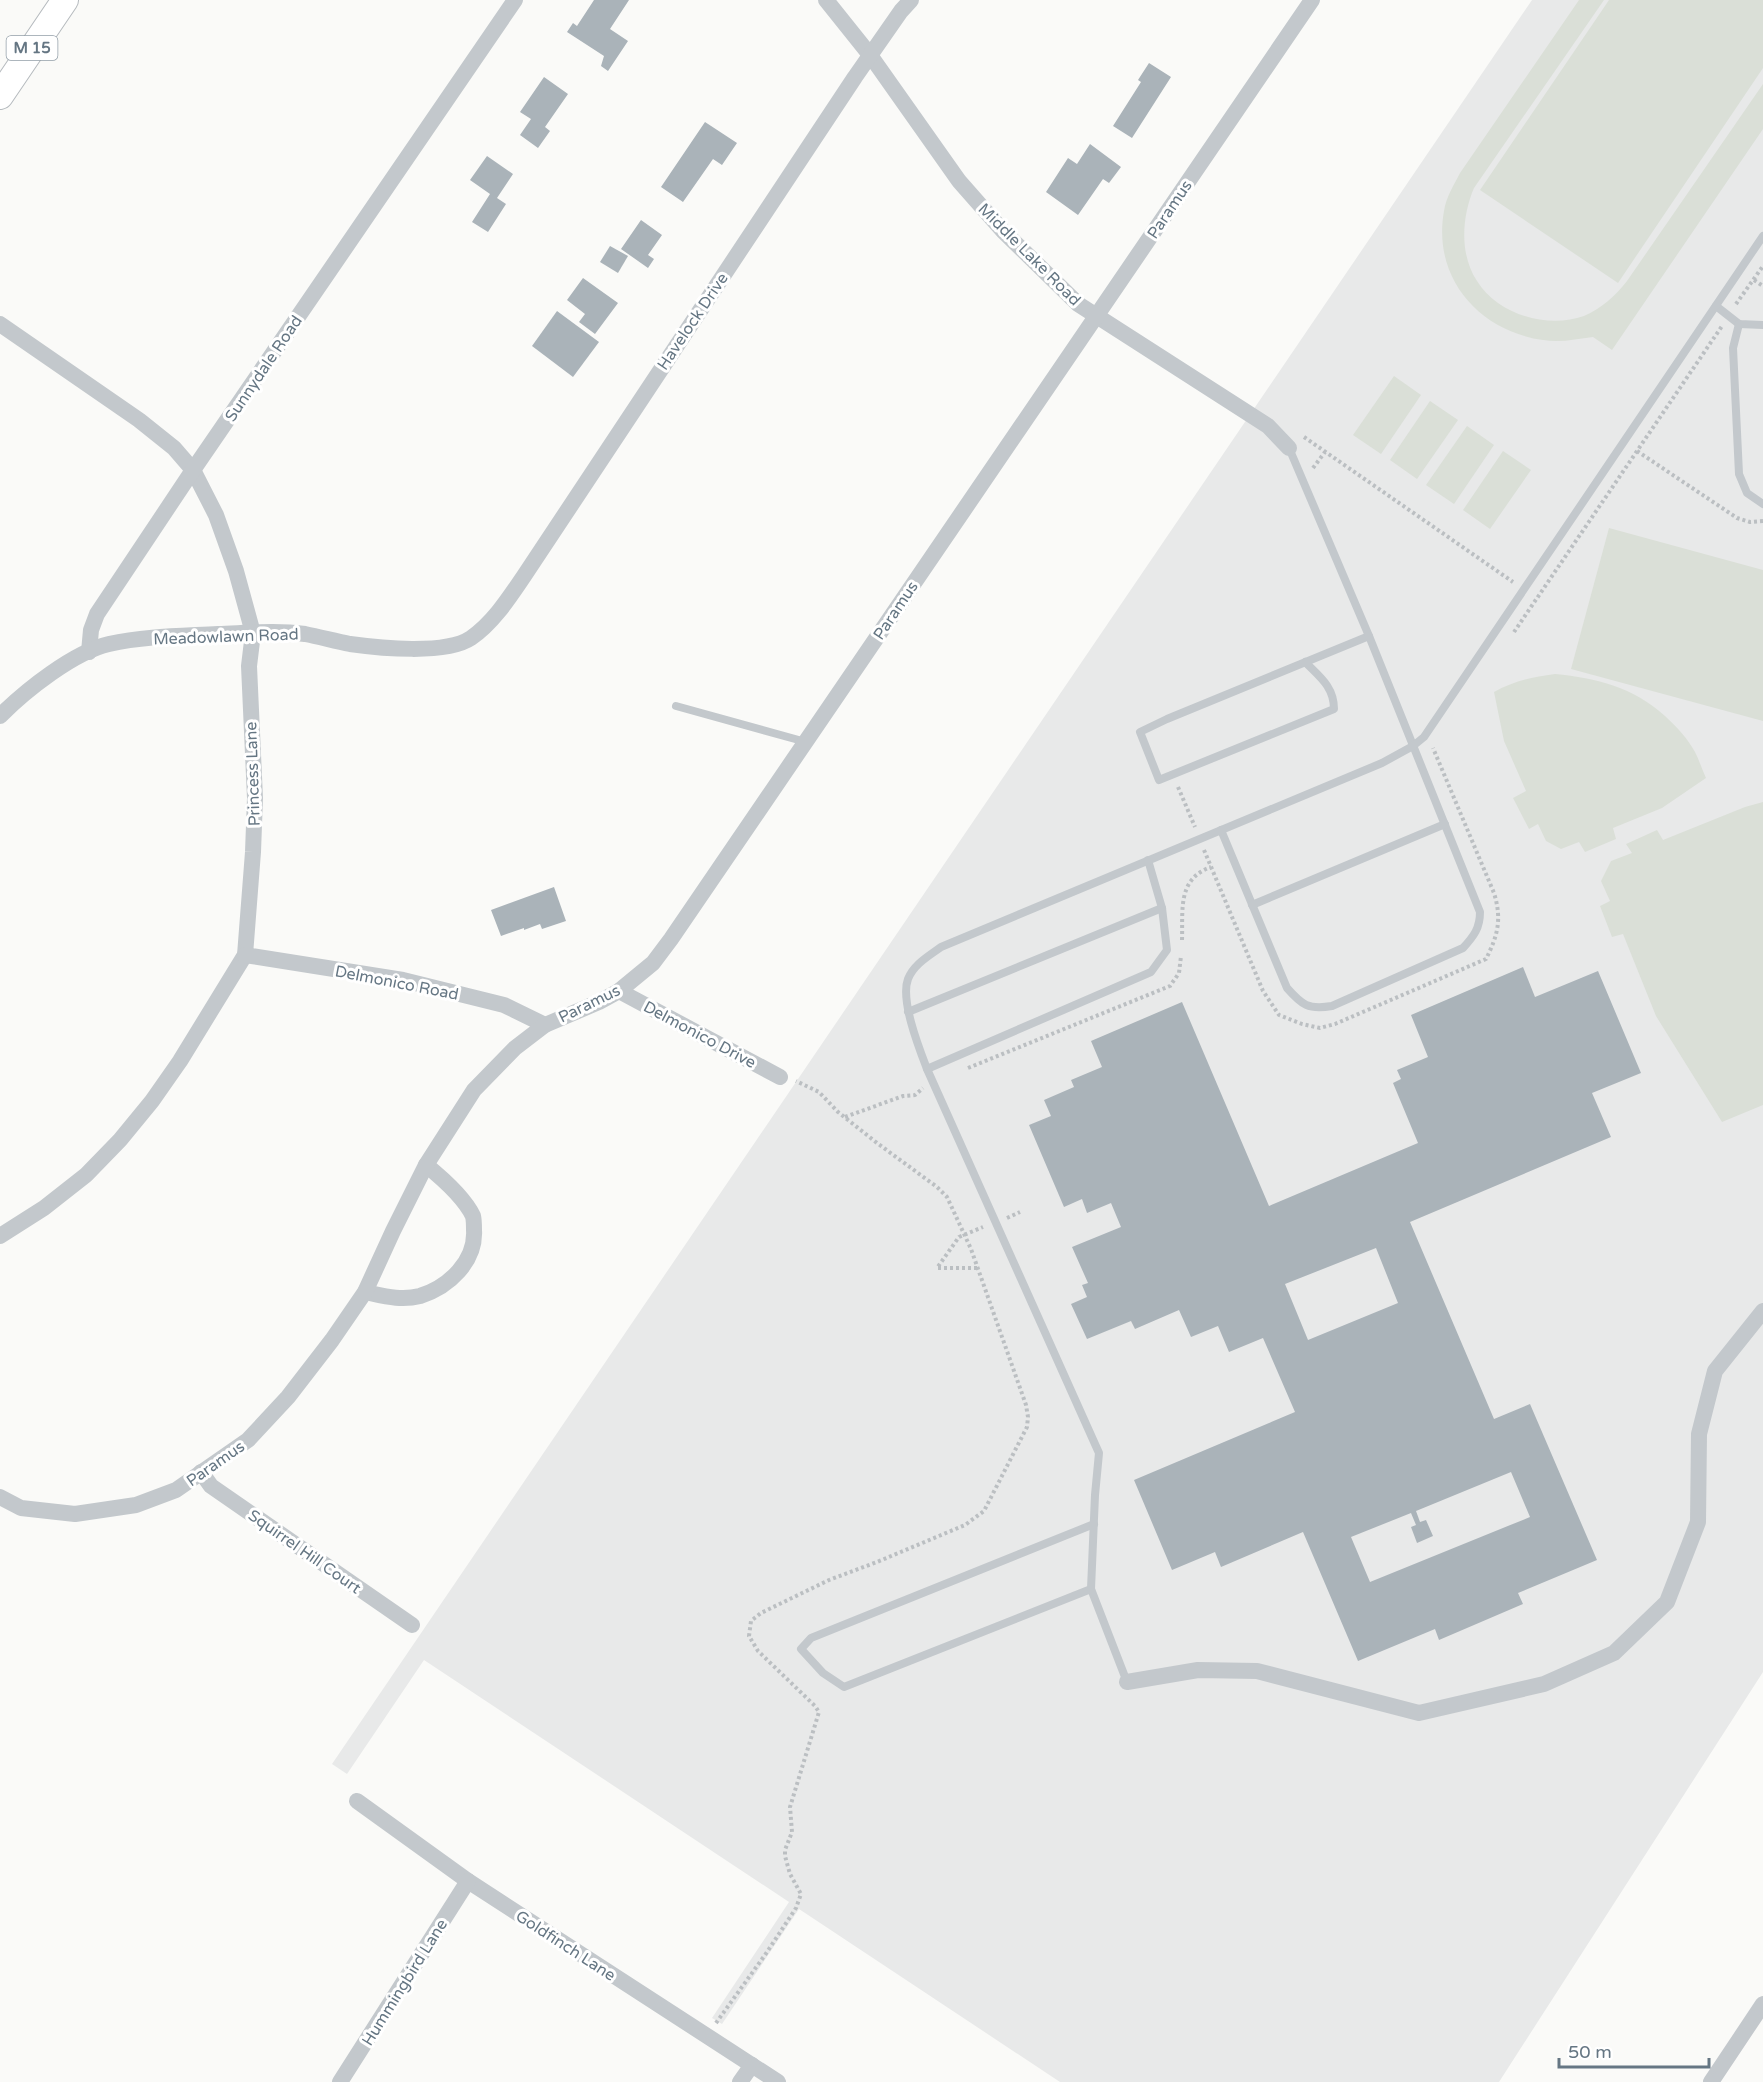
<svg xmlns="http://www.w3.org/2000/svg" width="1763" height="2082" viewBox="0 0 1763 2082" font-family="'Varela Round',sans-serif">
<style>
.built{fill:#e8e9e9}
.green{fill:#dadfd7}
.building{fill:#aab3b9;fill-rule:evenodd}
.lines{fill:none;stroke-linecap:round;stroke-linejoin:round}
.primary-casing{stroke:#b5babe;stroke-width:28}
.path{stroke:#bbbfc2;stroke-width:4;stroke-dasharray:3 3;stroke-linecap:butt}
.service{stroke:#c3c8cc;stroke-width:8}
.minor{stroke:#c3c8cc;stroke-width:16}
.primary{stroke:#fff;stroke-width:26}
.labels{text-anchor:middle;stroke-width:6;stroke-linejoin:round;paint-order:stroke}
.shield{fill:#fff;stroke:#939fa8;stroke-width:1.5}
.shield-label{font-size:15px;font-weight:bold;fill:#657683}
.street-label{font-size:16px;fill:#657683;stroke:#fff}
</style>
<rect width="100%" height="100%" fill="#fafaf8"/>
<!-- built -->
<path class="built" d="M1532,0H1763V1672L1499,2082H1060L799,1909L722,2024L712,2018L789,1902L424,1660L347,1774L332,1764Z"/>
<!-- green -->
<g class="green">
<path d="M1579,0H1604L1474,188C1462,216 1459,254 1477,281C1498,315 1548,329 1584,316C1601,309 1616,295 1627,281L1763,84V129L1612,350L1593,337C1577,339 1560,343 1543,340C1479,331 1432,278 1444,211C1446,197 1454,185 1460,173Z"/>
<path d="M1609,0H1763V68L1618,283L1480,190Z"/>
<path d="M1394,376L1421,395L1381,454L1353,435Z"/>
<path d="M1430,401L1458,420L1417,479L1390,460Z"/>
<path d="M1467,426L1494,445L1454,504L1426,485Z"/>
<path d="M1503,451L1531,470L1490,529L1463,510Z"/>
<path d="M1609,528L1763,570V721L1571,669Z"/>
<path d="M1555,674C1597,678 1633,687 1665,716C1677,727 1688,739 1695,752C1699,760 1702,769 1706,778L1662,808L1613,828L1616,839L1585,852L1579,842L1561,849L1546,841L1538,824L1529,829L1513,798L1526,791L1504,741L1494,692C1514,681 1532,677 1555,674Z"/>
<path d="M1763,802V1105L1722,1122L1656,1016L1623,934L1612,937L1600,906L1610,901L1601,881L1611,861L1632,853L1626,844L1657,830L1663,840L1745,807Z"/>
</g>
<!-- building -->
<g class="building">
<path d="M594,0H629L610,29L628,41L608,71L601,66L604,56L567,32L573,23L577,26Z"/>
<path d="M1149,63L1171,77L1132,138L1113,126L1141,82L1138,80Z"/>
<path d="M544,77L568,94L545,127L550,131L538,148L520,135L531,119L520,112Z"/>
<path d="M705,122L737,143L722,165L713,159L683,202L661,187Z"/>
<path d="M1090,144L1121,167L1109,183L1103,179L1078,215L1046,192L1068,158L1077,164Z"/>
<path d="M487,156L513,174L497,198L506,204L488,232L472,222L490,194L470,180Z"/>
<path d="M641,220L662,235L648,255L654,259L648,268L621,249Z"/>
<path d="M610,246L628,256L618,273L600,262Z"/>
<path d="M583,278L618,303L595,334L579,322L585,314L567,300Z"/>
<path d="M557,311L599,342L573,377L532,346Z"/>
<path d="M554,887L566,921L542,929L540,924L524,930V928L501,936L491,910Z"/>
<path d="M1523,967L1535,997L1598,971L1641,1073L1592,1093L1611,1137L1410,1222L1494,1419L1530,1404L1597,1560L1518,1593L1523,1604L1439,1640L1435,1629L1358,1661L1303,1532L1221,1567L1215,1552L1172,1570L1134,1480L1295,1412L1263,1338L1229,1352L1218,1326L1191,1337L1179,1310L1135,1329L1131,1321L1087,1339L1071,1304L1087,1297L1082,1285L1088,1283L1072,1247L1121,1227L1111,1203L1087,1213L1082,1199L1064,1207L1029,1125L1051,1116L1044,1100L1074,1087L1071,1080L1102,1067L1091,1041L1182,1002L1269,1206L1418,1143L1393,1083L1401,1079L1397,1070L1428,1057L1411,1015ZM1376,1248L1398,1303L1308,1340L1285,1284ZM1511,1472L1530,1517L1370,1582L1351,1537L1411,1513L1416,1525L1411,1527L1417,1543L1433,1536L1426,1520L1420,1522L1416,1511Z"/>
</g>
<g class="lines">
<defs>
<path id="primary" d="M0,96L65,0"/>
</defs>
<!-- primary casing -->
<use href="#primary" class="primary-casing"/>
<!-- path -->
<g class="path">
<path d="M1754,280L1763,286"/>
<path d="M1736,304L1763,266"/>
<path d="M1304,437L1513,582"/>
<path d="M1637,451L1737,518L1750,522L1763,521"/>
<path d="M1313,468L1325,452"/>
<path d="M1514,632L1722,326"/>
<path d="M1178,787L1195,827"/>
<path d="M1204,850L1263,991L1279,1015L1302,1024L1320,1028L1335,1024L1486,959C1498,935 1502,919 1494,893L1433,748"/>
<path d="M1182,940C1183,910 1177,879 1211,867"/>
<path d="M968,1068L1170,986L1179,973L1181,956"/>
<path d="M845,1117L903,1096L915,1095L923,1088"/>
<path d="M1007,1218L1020,1212"/>
<path d="M977,1268H937L959,1237L983,1227"/>
<path d="M716,2023L765,1955L796,1908L801,1894L790,1874L785,1856V1850L792,1832L790,1807L819,1712L815,1706L758,1651L749,1636L751,1621L761,1613L829,1580L877,1562L965,1525L984,1511L1027,1427L1028,1417L1026,1405L971,1249L947,1197L937,1187L877,1143L838,1112L819,1092L796,1081"/>
</g>
<!-- service -->
<g class="service">
<path d="M1716,306L1739,324L1763,325"/>
<path d="M1739,324L1733,348L1739,474L1747,493L1763,504"/>
<path d="M1305,662C1320,677 1334,687 1334,709L1159,780L1140,732L1167,719L1369,636"/>
<path d="M676,706L806,742"/>
<path d="M1221,830L1287,988C1302,1005 1308,1010 1332,1006L1463,948C1474,936 1480,928 1480,912L1369,636L1289,448"/>
<path d="M1252,905L1445,824"/>
<path d="M908,1012L1162,908"/>
<path d="M927,1069L1151,972L1167,950L1162,908L1148,860"/>
<path d="M1091,1589L844,1687L823,1673L801,1649L811,1638L1094,1524"/>
<path d="M1127,1682L1091,1589L1095,1495L1099,1453L927,1069C919,1048 900,1000 908,979C914,964 929,956 941,947L1382,763L1413,746L1424,737L1763,236"/>
</g>
<!-- minor -->
<g class="minor">
<path d="M826,0L870,55L959,181L1003,231L1078,304L1268,426L1289,448"/>
<path d="M0,324L139,420L174,448L193,470L216,515L236,571L253,633L249,666L255,798L253,852L245,955L180,1061L152,1101L120,1140L86,1175L44,1208L0,1236"/>
<path d="M89,652L91,630L97,614L193,470L515,0"/>
<path d="M0,716C26,690 74,652 109,644C145,636 182,636 218,634C247,633 277,630 305,634C320,637 335,641 350,644C379,648 446,655 471,638C493,623 509,598 524,576L855,77L901,11L911,0"/>
<path d="M245,955L403,980L504,1005L545,1025"/>
<path d="M619,991L780,1077"/>
<path d="M365,1292C384,1296 401,1301 420,1296C449,1287 476,1261 474,1230C474,1225 474,1220 473,1216C464,1197 442,1178 426,1165"/>
<path d="M201,1472L211,1486L412,1625"/>
<path d="M0,1497L21,1508L75,1514L136,1505L176,1490L248,1440L288,1397L332,1340L365,1292L393,1231L426,1165L474,1090L515,1048L545,1025L599,1002L619,991L653,963L671,939L1312,0"/>
<path d="M1127,1682L1198,1670L1257,1671L1419,1713L1544,1684L1614,1653L1667,1602L1698,1522L1699,1434L1715,1371L1763,1311"/>
<path d="M357,1801L468,1881L778,2082"/>
<path d="M340,2082L468,1881"/>
<path d="M740,2082L752,2065"/>
<path d="M1711,2082L1763,2004"/>
</g>
<!-- primary -->
<use href="#primary" class="primary"/>
</g>
<g class="labels">
<!-- shield labels -->
<rect class="shield" x="6.5" y="36" width="51" height="24" rx="4.5"/>
<g class="shield-label">
<text x="32" y="53">M 15</text>
</g>
<!-- street labels -->
<g class="street-label">
<text transform="translate(1169 209) rotate(-56)" y="6">Paramus</text>
<text transform="translate(1030 254) rotate(45)" y="6">Middle Lake Road</text>
<text transform="translate(692 321) rotate(-56)" y="6">Havelock Drive</text>
<text transform="translate(263 368) rotate(-56)" y="6">Sunnydale Road</text>
<text transform="translate(895 610) rotate(-56)" y="6">Paramus</text>
<text transform="translate(226 636) rotate(-2)" y="6">Meadowlawn Road</text>
<text transform="translate(252 774) rotate(-92)" y="6">Princess Lane</text>
<text transform="translate(397 982) rotate(11)" y="6">Delmonico Road</text>
<text transform="translate(589 1003) rotate(-26)" y="6">Paramus</text>
<text transform="translate(700 1034) rotate(28)" y="6">Delmonico Drive</text>
<text transform="translate(215 1463) rotate(-35)" y="6">Paramus</text>
<text transform="translate(305 1551) rotate(35)" y="6">Squirrel Hill Court</text>
<text transform="translate(566 1945) rotate(33)" y="6">Goldfinch Lane</text>
<text transform="translate(404 1982) rotate(-58)" y="6">Hummingbird Lane</text>
</g>
</g>
<!-- scale -->
<path d="M1559 2058v9h150v-9" fill="none" stroke="#657683" stroke-width="3"/>
<text x="1568" y="2058" font-size="18" fill="#657683" stroke="#ffffff" stroke-width="4.5" paint-order="stroke">50 m</text>
</svg>
